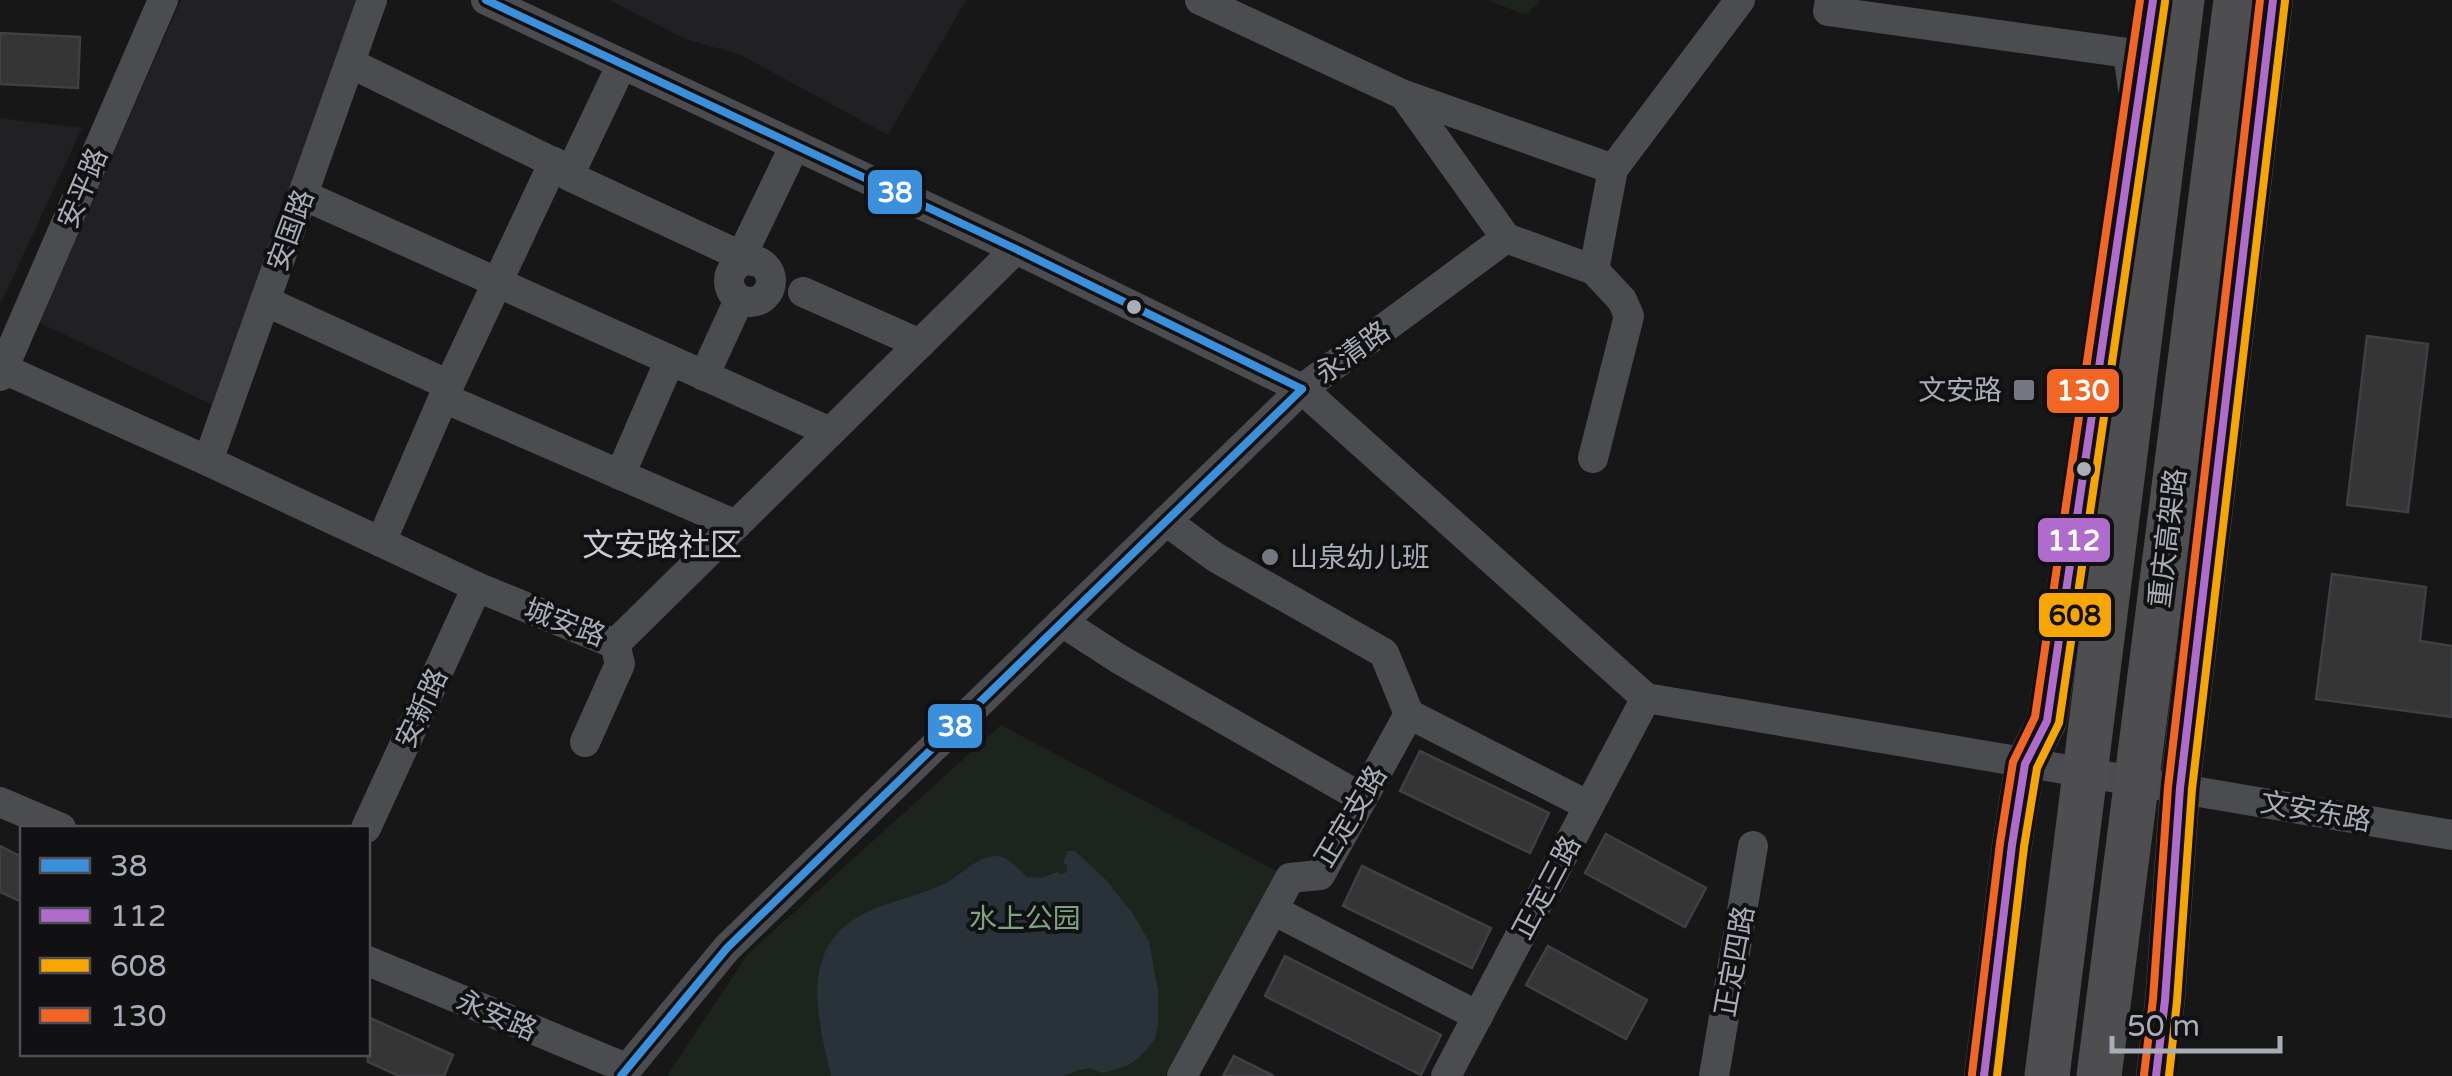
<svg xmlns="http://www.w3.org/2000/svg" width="2452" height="1076" viewBox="0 0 2452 1076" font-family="'Varela Round','Noto Sans SC',sans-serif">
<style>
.built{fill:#212123}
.green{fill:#1d241e}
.water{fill:#2a3239}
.building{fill:#353536;stroke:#3f4043;stroke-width:2.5}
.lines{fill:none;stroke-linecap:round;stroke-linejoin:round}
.minor{stroke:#4b4c50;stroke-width:30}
.major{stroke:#4d4f52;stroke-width:40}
.highway-bridge{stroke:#4e4e51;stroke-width:45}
.bus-1-casing{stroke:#111113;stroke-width:15}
.bus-2-casing{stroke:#111113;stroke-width:15}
.bus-3-casing{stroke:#111113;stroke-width:15}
.bus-4-casing{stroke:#111113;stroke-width:15}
.bus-1{stroke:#3a90db;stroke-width:8}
.bus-2{stroke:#b06ccc;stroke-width:8}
.bus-3{stroke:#f7a600;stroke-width:8}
.bus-4{stroke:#f26522;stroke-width:8}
.bus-dot{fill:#a8adb8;stroke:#111113;stroke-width:4}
.poi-dot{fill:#757880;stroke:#111113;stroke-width:4}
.labels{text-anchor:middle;stroke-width:8;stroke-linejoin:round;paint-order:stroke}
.street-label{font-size:28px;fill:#a8adb8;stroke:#111113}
.poi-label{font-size:28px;fill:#a8adb8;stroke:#111113;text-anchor:end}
.park-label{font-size:28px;fill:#7fa381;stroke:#111113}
.quarter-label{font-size:32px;fill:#c9ccd4;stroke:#111113}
.line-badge{stroke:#111113;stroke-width:4}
.badge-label{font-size:28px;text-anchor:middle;font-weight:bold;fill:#fff}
.pale-badge-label{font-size:28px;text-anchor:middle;font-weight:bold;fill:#111}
</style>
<rect width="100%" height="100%" fill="#171717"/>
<!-- built -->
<g class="built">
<path d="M181,0H359L217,407L38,322Z"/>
<path d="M609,0H966L888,135L741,55L685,39Z"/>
<path d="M0,118L82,128L0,305Z"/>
</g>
<!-- green -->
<g class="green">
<path d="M1487,0H1541L1526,15Z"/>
<path d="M1001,725L1290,878L1193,1076H667L748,954Z"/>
</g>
<!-- water -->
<path class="water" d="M1068,851H1075L1106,880L1133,914L1149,942L1158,990V1024L1155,1039L1140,1057L1127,1066L1102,1073L1090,1068L1079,1070L1064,1076H831C822,1035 805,978 832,940C857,905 905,902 942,885C960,877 975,857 996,856C1009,856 1017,869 1027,877L1042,878L1057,872L1061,874L1067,872V865L1063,863Z"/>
<!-- building -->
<g class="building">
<path d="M0,33L80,37L78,88L0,84Z"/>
<path d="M2367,336L2428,344L2408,512L2347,505Z"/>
<path d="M2332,574L2426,587L2420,641L2452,646V717L2316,699Z"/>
<path d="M1420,751L1549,813L1530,853L1400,791Z"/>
<path d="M1606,834L1706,888L1685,927L1585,873Z"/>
<path d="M0,846L22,857V902L0,892Z"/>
<path d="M1362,866L1491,928L1472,968L1343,906Z"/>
<path d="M1548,946L1647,1000L1626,1039L1526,985Z"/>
<path d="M1285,956L1441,1035L1421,1075L1265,996Z"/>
<path d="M368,1017L453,1055L444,1076H399L368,1062Z"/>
<path d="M1234,1056L1274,1076H1223Z"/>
</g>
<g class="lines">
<!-- minor -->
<g class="minor">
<path d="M486,0L1016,249L1302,389L1646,698L2452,835"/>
<path d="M1200,0L1404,95L1613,169"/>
<path d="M1830,0L1828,11L2128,53L2133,89"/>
<path d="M350,63L571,171L569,176L752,261"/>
<path d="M1404,95L1506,238L1594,270L1613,169L1740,0"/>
<path d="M571,171L622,64"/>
<path d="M303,195L830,432"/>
<path d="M742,255L795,145"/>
<circle cx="750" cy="281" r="21"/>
<path d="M803,292L920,344"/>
<path d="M265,301L449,385"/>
<path d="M4,369L208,461L477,587L615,644L1016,249"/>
<path d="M0,376L163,0"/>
<path d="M704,376L739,300"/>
<path d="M444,398L736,525"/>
<path d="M1593,458L1629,316L1622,300L1594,270"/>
<path d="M208,461L372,0"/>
<path d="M620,475L670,360"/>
<path d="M1166,521L1215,557L1384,653L1409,714"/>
<path d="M381,542L449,385L554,162"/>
<path d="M1062,622L1119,659L1362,798"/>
<path d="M585,742L620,664L615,644"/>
<path d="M0,802L61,828"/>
<path d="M366,828L477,587"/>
<path d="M1273,910L1478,1016"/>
<path d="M368,961L626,1068"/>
<path d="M621,1076L727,948L1302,389L1506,238"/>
<path d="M1182,1076L1290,878L1320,875L1409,714L1589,806"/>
<path d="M1446,1076L1646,698"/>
<path d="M1714,1076L1753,846"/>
</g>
<!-- major -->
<g class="major">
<path d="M1984,1076L2012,845L2025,764L2047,721L2153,0"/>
<path d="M2156,1076L2165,1000L2180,788L2273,0"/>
</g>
<!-- highway-bridge -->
<g class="highway-bridge">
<path d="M2047,1076L2182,0"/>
<path d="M2099,1076L2236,0"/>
</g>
<defs>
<g id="bus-1">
<path d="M486,0L1016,249L1302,389"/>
<path d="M621,1076L727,948L1302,389"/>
</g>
<g id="bus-2">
<path d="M1984,1076L2012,845L2025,764L2047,721L2153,0"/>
<path d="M2156,1076L2165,1000L2180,788L2273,0"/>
</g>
<g id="bus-3">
<path d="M1997,1076L2024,847L2037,768L2059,723L2165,2"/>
<path d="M2169,1076L2177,1001L2192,789L2285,1"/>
</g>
<g id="bus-4">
<path d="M1972,1074L2000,843L2013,762L2035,717L2140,0"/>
<path d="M2144,1075L2153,999L2168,787L2260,0"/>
</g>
</defs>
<!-- bus-1 casing -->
<use href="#bus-1" class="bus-1-casing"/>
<!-- bus-2 casing -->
<use href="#bus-2" class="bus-2-casing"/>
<!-- bus-3 casing -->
<use href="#bus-3" class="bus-3-casing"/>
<!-- bus-4 casing -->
<use href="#bus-4" class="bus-4-casing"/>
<!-- bus-1 -->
<use href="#bus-1" class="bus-1"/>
<!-- bus-2 -->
<use href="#bus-2" class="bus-2"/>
<!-- bus-3 -->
<use href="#bus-3" class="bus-3"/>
<!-- bus-4 -->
<use href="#bus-4" class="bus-4"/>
</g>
<!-- markers -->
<g class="bus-dot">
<circle cx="1134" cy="307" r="9"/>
<circle cx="2084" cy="469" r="9"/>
</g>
<g class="poi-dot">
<rect x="2012" y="378" width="24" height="24" rx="5"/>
<circle cx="1270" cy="557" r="10"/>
</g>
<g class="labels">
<!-- street labels -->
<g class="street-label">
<text transform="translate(82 188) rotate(-67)" y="10">安平路</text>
<text transform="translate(290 230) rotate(-70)" y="10">安国路</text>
<text transform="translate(1352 352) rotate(-36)" y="10">永清路</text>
<text transform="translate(2167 538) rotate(-83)" y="10">重庆高架路</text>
<text transform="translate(565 622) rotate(21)" y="10">城安路</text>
<text transform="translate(421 708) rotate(-65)" y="10">安新路</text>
<text transform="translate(2316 811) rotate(10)" y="10">文安东路</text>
<text transform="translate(1350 816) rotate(-59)" y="10">正定支路</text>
<text transform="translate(1546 887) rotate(-62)" y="10">正定三路</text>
<text transform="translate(1734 961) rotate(-80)" y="10">正定四路</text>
<text transform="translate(497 1015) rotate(23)" y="10">永安路</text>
</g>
<!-- poi labels -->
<g class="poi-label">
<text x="2002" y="400">文安路</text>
<text x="1290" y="567" text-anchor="start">山泉幼儿班</text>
</g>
<!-- park labels -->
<g class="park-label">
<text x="1025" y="928">水上公园</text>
</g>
<!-- quarter labels -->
<g class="quarter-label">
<text x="662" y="556">文安路社区</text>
</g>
</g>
<g class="line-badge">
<rect x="866" y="168" width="58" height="48" rx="10" fill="#3a90db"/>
<rect x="2045" y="367" width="76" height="48" rx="10" fill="#f26522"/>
<rect x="2036" y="516" width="76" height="48" rx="10" fill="#b06ccc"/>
<rect x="2037" y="591" width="76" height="48" rx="10" fill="#f7a600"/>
<rect x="926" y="702" width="58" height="48" rx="10" fill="#3a90db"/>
</g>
<g class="badge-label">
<text x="895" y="202">38</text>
<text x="2083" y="400">130</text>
<text x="2074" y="550">112</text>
<text x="955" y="736">38</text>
</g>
<g class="pale-badge-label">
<text x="2075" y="625">608</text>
</g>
<!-- legend -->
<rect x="20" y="826" width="350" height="230" fill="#111113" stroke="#4d4f55" stroke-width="2.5"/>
<rect x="40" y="858" width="50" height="15" fill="#3a90db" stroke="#4d4f55" stroke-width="2.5"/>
<text x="110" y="876" font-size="30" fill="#a8adb8">38</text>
<rect x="40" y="908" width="50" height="15" fill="#b06ccc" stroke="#4d4f55" stroke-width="2.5"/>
<text x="110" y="926" font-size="30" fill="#a8adb8">112</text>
<rect x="40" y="958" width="50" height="15" fill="#f7a600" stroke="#4d4f55" stroke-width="2.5"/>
<text x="110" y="976" font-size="30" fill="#a8adb8">608</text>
<rect x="40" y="1008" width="50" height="15" fill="#f26522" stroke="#4d4f55" stroke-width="2.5"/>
<text x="110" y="1026" font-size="30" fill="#a8adb8">130</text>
<!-- scale -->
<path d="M2112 1036v15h168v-15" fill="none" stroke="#a8adb8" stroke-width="5"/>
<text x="2127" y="1036" font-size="30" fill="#a8adb8" stroke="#111113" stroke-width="8" paint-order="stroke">50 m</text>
</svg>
